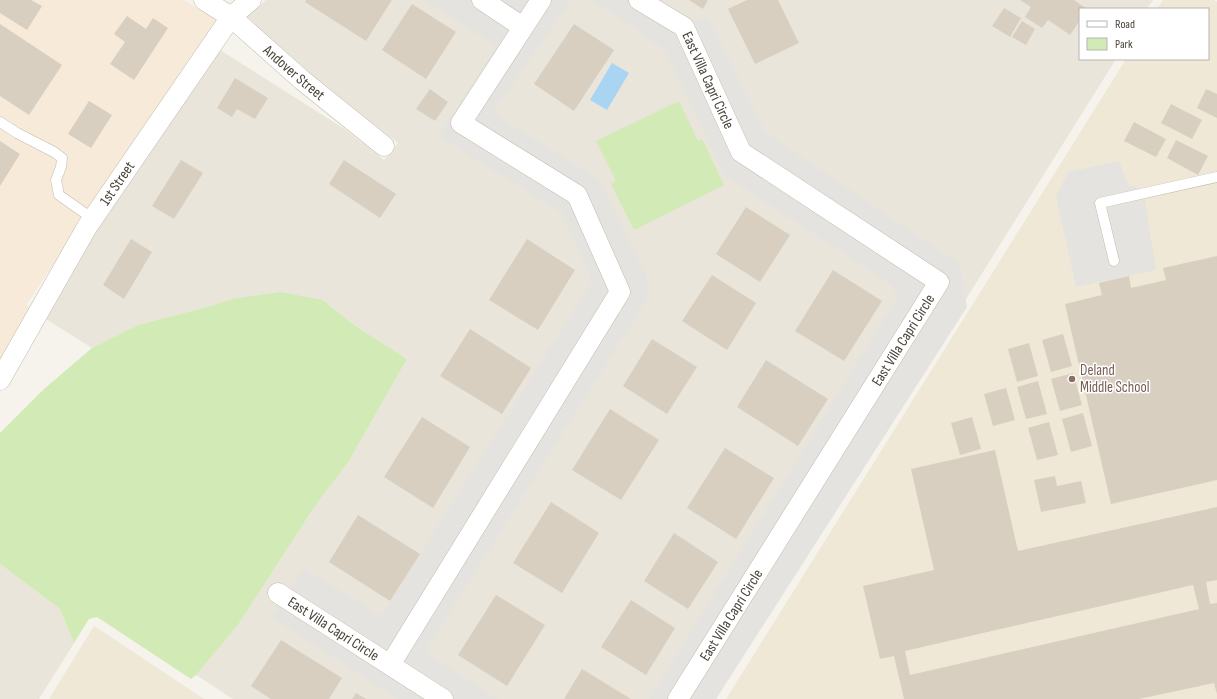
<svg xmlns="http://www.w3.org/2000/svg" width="1217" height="699" viewBox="0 0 1217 699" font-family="'Sofia Sans Condensed',sans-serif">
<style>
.residential{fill:#eae5da}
.commercial{fill:#f7ead8}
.education{fill:#efe8d6}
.green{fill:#d2eab5}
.parking{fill:#e5e3e0}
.water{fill:#a9d4f2}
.building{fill:#d8cfc1;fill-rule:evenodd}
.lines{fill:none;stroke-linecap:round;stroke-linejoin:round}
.lane-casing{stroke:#c2bbae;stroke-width:11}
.street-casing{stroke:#c2bbae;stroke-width:21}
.lane{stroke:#fff;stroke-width:10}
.street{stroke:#fff;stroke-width:20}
.education-dot{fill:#8d6e63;stroke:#fff;stroke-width:1.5}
.labels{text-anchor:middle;stroke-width:3;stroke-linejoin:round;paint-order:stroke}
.street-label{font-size:15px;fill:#4b4439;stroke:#fff}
.education-label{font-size:15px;fill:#785e54;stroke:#fff;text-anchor:start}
</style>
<rect width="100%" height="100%" fill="#f6f3ec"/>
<!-- residential -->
<g class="residential">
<path d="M266,0H1153L1147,9H1080V59H1116L716,699H233L196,675L238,625L315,506L349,461L407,359L354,325L323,300L232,299L207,307L138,325L92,348L46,319L95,233L220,50L346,130L384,160L398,143L309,72L247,17Z"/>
<path d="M0,564L60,609L74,643L39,699H0Z"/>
</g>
<!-- commercial -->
<path class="commercial" d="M0,0H184L217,21L26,305L30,308L0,360Z"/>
<!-- education -->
<g class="education">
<path d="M1163,0H1214L1217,2V699H726L1126,59H1208V9H1157Z"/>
<path d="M94,626L204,699H49Z"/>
</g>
<!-- green -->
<g class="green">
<path d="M679,101L698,141L702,139L724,185L634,230L611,184L616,181L596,141Z"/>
<path d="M280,292L323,300L354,325L407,359L349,461L315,506L238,625L196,675L191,679L97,617L89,619L74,643L60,609L0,564V433L44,389L92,348L138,325L207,307L232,299Z"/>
</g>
<!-- parking -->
<g class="parking">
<path d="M425,0H571L493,113L599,179L647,277L649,296L425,652L498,699H397L271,617L304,568L381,616L592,281L562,213L439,136L496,46Z"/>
<path d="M592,0H657L691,23L708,17L765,132L960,264L967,307L716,699H649L898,297L891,285L724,175L665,50Z"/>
<path d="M1119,161L1128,185L1143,189L1156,270L1076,287L1056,196L1068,172Z"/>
</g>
<!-- water -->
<path class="water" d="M612,63L629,73L607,110L590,100Z"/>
<!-- building -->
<g class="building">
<path d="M0,0H31L42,6L27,30L0,13Z"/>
<path d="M306,0H392L366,41L305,2Z"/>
<path d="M689,0H708L703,9Z"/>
<path d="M747,0H778L799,43L755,64L728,9Z"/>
<path d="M1020,0H1074L1087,9H1080V20L1070,35L1048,20L1042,28L1025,17L1031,7Z"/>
<path d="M412,4L456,32L426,79L382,50Z"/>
<path d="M1004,8L1021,18L1010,37L992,26Z"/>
<path d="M127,16L146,29L153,18L168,28L134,80L110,64L125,42L114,34Z"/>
<path d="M1022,21L1035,29L1026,45L1012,37Z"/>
<path d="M0,24L62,65L29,115L0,96Z"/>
<path d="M574,24L614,50L574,111L534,84Z"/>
<path d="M235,78L268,98L255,119L237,109L232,117L217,108Z"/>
<path d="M430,89L448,102L435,121L416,109Z"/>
<path d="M1206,89L1217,94V118L1197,108Z"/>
<path d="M89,101L112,115L91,148L68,134Z"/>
<path d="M1171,104L1202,120L1192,139L1161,123Z"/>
<path d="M1134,122L1166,139L1156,157L1124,141Z"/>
<path d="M1176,140L1208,156L1198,175L1167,158Z"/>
<path d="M0,141L20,154L0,186Z"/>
<path d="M181,160L203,173L174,219L152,206Z"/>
<path d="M344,160L396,194L380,218L329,184Z"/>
<path d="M746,207L790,235L760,282L716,254Z"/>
<path d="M131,239L152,252L124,299L103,285Z"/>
<path d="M527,239L575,270L538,330L489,300Z"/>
<path d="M1217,256V480L1111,504L1065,304L1102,295L1099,283L1129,276L1131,288L1166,280L1163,268Z"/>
<path d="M833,270L882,301L844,361L795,331Z"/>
<path d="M712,275L756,303L727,350L682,321Z"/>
<path d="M470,329L531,368L502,414L440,376Z"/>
<path d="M1063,334L1072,366L1051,372L1042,340Z"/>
<path d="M652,339L697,367L667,414L623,386Z"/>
<path d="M1029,343L1038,376L1017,382L1008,349Z"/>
<path d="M766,360L828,399L798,446L737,407Z"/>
<path d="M1073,373L1082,405L1060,411L1051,379Z"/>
<path d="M1038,381L1047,414L1026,419L1017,387Z"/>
<path d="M1006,388L1015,420L993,426L984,394Z"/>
<path d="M610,409L659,440L621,500L572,470Z"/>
<path d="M1083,413L1092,446L1071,452L1062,419Z"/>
<path d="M422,417L470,447L433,508L384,477Z"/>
<path d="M972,417L981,449L960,455L951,423Z"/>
<path d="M1049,422L1058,455L1037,460L1028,428Z"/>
<path d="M725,448L774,478L736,539L687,508Z"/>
<path d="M995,450L1018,551L1217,507V580L1206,582L1210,604L1217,603V694L1214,683L1139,699H904L894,656L880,659L863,586L934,570L911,469ZM1193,585L1199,609L910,675L905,651Z"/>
<path d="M1055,476L1057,486L1081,481L1086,503L1041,512L1034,480Z"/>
<path d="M551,502L599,533L562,593L513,563Z"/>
<path d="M358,515L420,554L390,601L329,562Z"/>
<path d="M674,533L718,562L688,609L644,581Z"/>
<path d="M496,595L545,625L507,686L458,655Z"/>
<path d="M631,600L675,628L646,675L601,647Z"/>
<path d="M281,640L342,678L329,699H271L251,686Z"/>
<path d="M582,669L631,699H564Z"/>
<path d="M356,693L366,699H352Z"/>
</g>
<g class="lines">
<defs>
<g id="lane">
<path d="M0,122L17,133L54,152L62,158L61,167L56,180L59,195L93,219"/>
<path d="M1114,261L1100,203L1217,177"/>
</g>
<g id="street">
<path id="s1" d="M204,0L231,17L302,80L384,146"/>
<path d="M482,0L523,27"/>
<path id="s2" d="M639,0L684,27L741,152L939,282L678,699"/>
<path id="s3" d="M0,380L87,227L231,17L251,0"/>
<path id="s4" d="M278,593L443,699"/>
<path d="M390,665L620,292L577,195L461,123L541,0"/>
</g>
</defs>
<!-- lane casing -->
<use href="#lane" class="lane-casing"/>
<!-- street casing -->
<use href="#street" class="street-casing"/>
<!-- lane -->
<use href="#lane" class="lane"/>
<!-- street -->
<use href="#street" class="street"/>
</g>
<!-- markers -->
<circle class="education-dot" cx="1072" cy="379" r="4"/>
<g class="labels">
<!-- street labels -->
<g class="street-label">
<text dy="5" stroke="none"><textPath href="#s1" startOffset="116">Andover Street</textPath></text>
<text dy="5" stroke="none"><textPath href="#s2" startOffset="111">East Villa Capri Circle</textPath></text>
<text dy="5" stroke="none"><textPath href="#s3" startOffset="229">1st Street</textPath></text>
<text transform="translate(903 340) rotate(-58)" y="5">East Villa Capri Circle</text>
<text transform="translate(731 615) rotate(-58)" y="5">East Villa Capri Circle</text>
<text dy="5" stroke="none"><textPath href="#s4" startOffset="66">East Villa Capri Circle</textPath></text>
</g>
<!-- education labels -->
<g class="education-label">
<text x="1080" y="375">Deland<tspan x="1080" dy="17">Middle School</tspan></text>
</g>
</g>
<!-- legend -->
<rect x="1079" y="8" width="130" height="52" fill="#ffffff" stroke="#b7b4b0"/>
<rect x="1087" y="21" width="20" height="6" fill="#ffffff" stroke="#b7b4b0"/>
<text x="1115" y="28" font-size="12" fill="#4b4439">Road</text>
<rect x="1087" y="38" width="20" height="12" fill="#d2eab5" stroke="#b7b4b0"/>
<text x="1115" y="48" font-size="12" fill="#4b4439">Park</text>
</svg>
